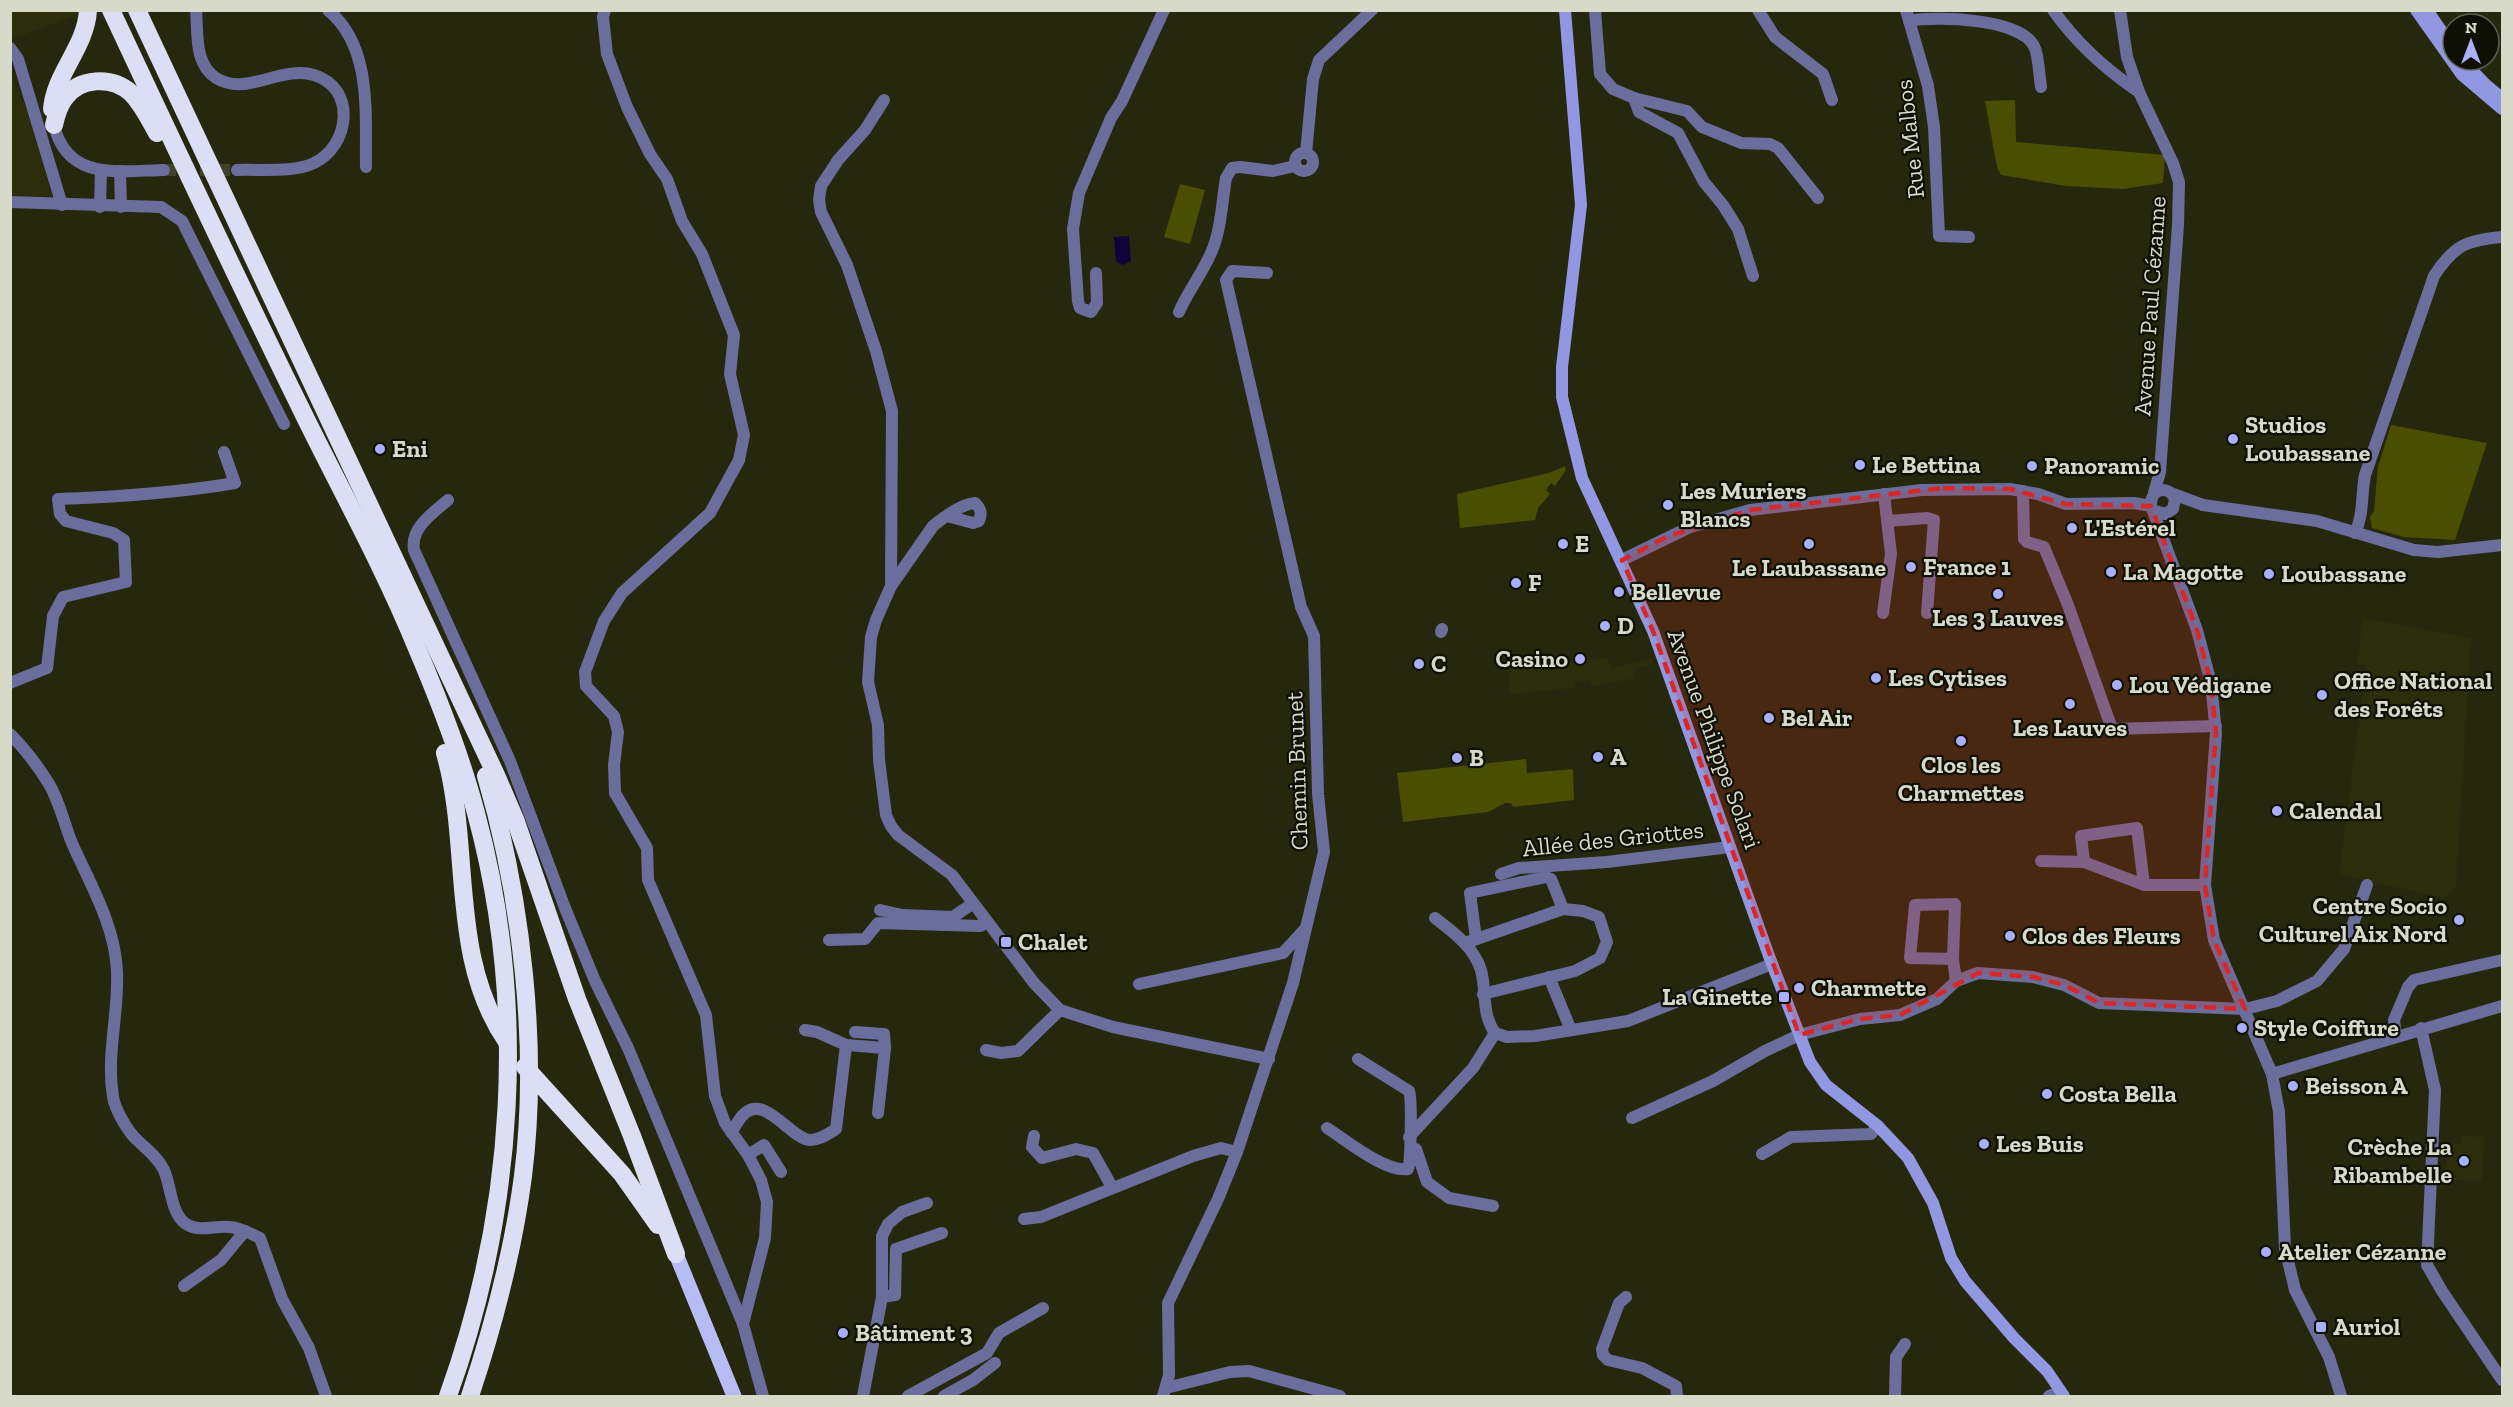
<svg xmlns="http://www.w3.org/2000/svg" width="2513" height="1407" viewBox="0 0 2513 1407" font-family="'Zilla Slab',serif">
<style>
.built{fill:#2c2e0b}
.green{fill:#4a4e00}
.water{fill:#0e033a}
.lines{fill:none;stroke-linecap:round;stroke-linejoin:round}
.street-tunnel{stroke:#414329;stroke-width:12;stroke-dasharray:12 6;stroke-linecap:butt}
.street{stroke:#6b6e9c;stroke-width:12}
.secondary{stroke:#9297e1;stroke-width:12}
.primary{stroke:#b7bcf5;stroke-width:15}
.highway{stroke:#dcdef5;stroke-width:18}
.marked{fill:#d62828;fill-opacity:0.2;stroke:#d62828;stroke-width:4.5;stroke-dasharray:12 8;stroke-linejoin:round}
.poi-dot{fill:#aaaffb;stroke:#0f1005;stroke-width:2}
.labels{text-anchor:middle;stroke-width:4.5;stroke-linejoin:round;paint-order:stroke}
.street-label{font-size:24px;fill:#d7d9c9;stroke:#0f1005}
.poi-label{font-size:24px;font-weight:bold;fill:#d7d9c9;stroke:#0f1005;text-anchor:start}
</style>
<rect width="100%" height="100%" fill="#26280d"/>
<!-- built -->
<g class="built">
<path d="M11,10L75,11L77,15L11,39Z"/>
<path d="M10,72L31,119L52,197L11,195Z"/>
<path d="M2363,618L2471,638L2456,887L2443,898L2339,874L2366,667L2360,665L2357,661Z"/>
<path d="M1608,658L1611,669L1652,658L1653,664L1634,670L1635,678L1592,686L1590,680L1574,682V688L1509,694L1510,672L1514,660H1533V666Z"/>
<path d="M2461,1136L2484,1137L2482,1181L2453,1180L2452,1179L2445,1178L2447,1143L2460,1144Z"/>
</g>
<!-- green -->
<g class="green">
<path d="M2015,100L2016,142L2165,155L2163,183L2123,189L2066,186L2001,175L1997,167L1985,101Z"/>
<path d="M1180,184L1205,190L1190,244L1164,237Z"/>
<path d="M2391,425L2487,443L2455,540L2404,537L2372,528L2370,517L2374,511L2378,467Z"/>
<path d="M1565,466L1566,470L1555,486L1551,483L1546,490L1550,494L1538,508L1535,520L1460,528L1457,494L1549,473Z"/>
<path d="M1526,759L1527,773L1573,769L1574,800L1513,807L1511,803H1505L1488,812L1403,822L1397,773Z"/>
</g>
<!-- water -->
<path class="water" d="M1129,236L1131,261L1123,265L1116,262L1114,237Z"/>
<g class="lines">
<!-- street-tunnel -->
<path class="street-tunnel" d="M164,170H237"/>
<!-- street -->
<g class="street">
<path d="M196,10C198,33 194,64 216,78C247,97 280,65 314,75C357,88 350,146 314,163C295,173 258,169 237,170"/>
<path d="M328,10C373,47 365,116 366,167"/>
<path d="M605,10L603,17L607,54L627,107L650,154L667,179L682,221L702,254L734,335L730,374L744,435L739,460L710,513L622,593L604,621L585,672L586,686L614,716L618,732L614,765L615,793L647,848L648,880L706,1015L715,1096L725,1123L748,1155L761,1180L767,1202L765,1238L743,1324L763,1396"/>
<path d="M1595,10L1600,74L1613,89L1634,98L1639,112L1678,133L1704,182L1723,205L1738,229L1753,276"/>
<path d="M1758,10L1775,37L1823,74L1832,100"/>
<path d="M1906,10L1928,86L1934,127L1939,236L1969,237"/>
<path d="M2053,10C2077,44 2105,69 2139,92"/>
<path d="M2120,10L2127,57L2139,92L2173,163L2179,182L2178,225L2160,472L2154,493"/>
<path d="M1909,21C1935,16 2020,18 2034,46C2039,56 2039,75 2041,87"/>
<path d="M10,48L18,59L62,205"/>
<path d="M1634,98L1687,111L1702,127L1741,143L1770,144L1778,148L1818,198"/>
<path d="M884,100L865,130L838,160L821,186L819,200L821,212L847,265L876,351L892,411L891,586"/>
<path d="M54,125C67,181 118,171 164,170"/>
<circle cx="1304" cy="162" r="9"/>
<path d="M1306,153L1313,79L1319,60L1372,10"/>
<path d="M120,171L121,207"/>
<path d="M10,202L161,207L182,221L284,424"/>
<path d="M100,207L101,170"/>
<path d="M1096,273L1097,303L1091,312L1080,308L1078,301L1073,229L1079,193L1111,118L1122,101L1164,10"/>
<path d="M1179,312C1188,291 1202,274 1211,253C1221,231 1222,202 1226,178L1232,168L1240,167L1273,171L1295,166"/>
<path d="M2023,491L2024,539L2027,542L2044,547L2068,605L2112,729L2216,726"/>
<path d="M2173,494L2203,505L2317,521L2414,550L2438,552L2502,545"/>
<path d="M448,500C433,513 410,528 414,550L510,761L565,908L595,981L628,1048L743,1324"/>
<path d="M2155,511L2165,514L2173,509L2175,499C2168,484 2150,489 2151,506L2197,630L2211,683L2216,733L2205,885L2214,940L2272,1074L2279,1112L2285,1248L2295,1290L2329,1357L2341,1396"/>
<path d="M947,516L973,523L979,521C982,513 981,509 975,503C962,504 944,517 933,526L891,586L876,620L871,637L868,682L878,725L879,760L886,815L891,826L898,835L952,875L1034,983L1060,1010L1113,1027L1269,1059"/>
<path d="M1888,521L1927,518L1934,520L1927,613"/>
<path d="M2355,533C2364,514 2361,495 2365,475L2434,276C2454,245 2467,240 2502,237"/>
<path d="M1622,560L1690,527L1750,510L1922,490L2010,489L2038,494L2066,504L2134,503L2151,506"/>
<path d="M1883,613L1891,554L1884,494"/>
<path d="M1441,632L1442,629"/>
<path d="M10,683L47,668L53,616L63,597L126,582L124,540L113,533L66,521L60,514L58,499C118,497 176,493 235,483L224,452"/>
<path d="M10,734C25,749 38,766 49,784C60,802 64,824 72,843C90,884 115,925 117,971C119,1013 106,1055 113,1097C115,1109 126,1128 134,1137C145,1148 157,1156 164,1170C171,1186 171,1214 186,1224C200,1233 215,1225 230,1227C241,1228 251,1234 260,1238L282,1299L309,1348L326,1396"/>
<path d="M2041,861L2084,862"/>
<path d="M1501,874L1519,868L1607,862L1730,847"/>
<path d="M2144,885L2084,862L2081,836L2137,828L2144,885H2205"/>
<path d="M880,910L902,915L953,917L972,904"/>
<path d="M1476,939L1470,893L1546,877L1551,879L1563,909"/>
<path d="M829,940L865,939L878,923L981,926L985,920"/>
<path d="M1465,943L1563,909L1583,911L1599,917L1607,942L1600,958L1575,971L1483,994"/>
<path d="M1953,959L1910,958L1915,905L1955,904L1953,959L1956,981"/>
<path d="M1549,977L1571,1030"/>
<path d="M1139,984L1283,953L1304,930"/>
<path d="M2421,1028L2435,1090L2427,1265L2442,1291L2502,1380"/>
<path d="M855,1032L884,1034L885,1048"/>
<path d="M1495,1033L1507,1037L1535,1036L1628,1021L1772,964"/>
<path d="M2396,1036L2394,1020L2408,987L2414,980L2502,960"/>
<path d="M846,1045L885,1048L878,1113"/>
<path d="M986,1050L1001,1053L1018,1051L1060,1010"/>
<path d="M2272,1074L2502,1006"/>
<path d="M1632,1118L1713,1081L1765,1051L1799,1035L1860,1019L1900,1015L1937,999L1956,981L1978,973L2033,977L2064,985L2099,1003L2245,1009L2277,1001L2317,981L2344,949L2367,885"/>
<path d="M1327,1128C1346,1140 1386,1173 1408,1169C1411,1162 1412,1097 1409,1091L1358,1059"/>
<path d="M731,1132C735,1127 738,1121 742,1116C764,1091 790,1139 810,1140C820,1140 828,1134 836,1129L846,1045L817,1032L805,1030"/>
<path d="M1034,1136L1032,1147L1042,1158L1076,1149L1093,1153L1112,1187"/>
<path d="M1409,1137L1473,1068L1495,1033C1481,1013 1487,992 1481,970C1474,947 1453,932 1435,918"/>
<path d="M1416,1149L1427,1182L1449,1198L1493,1206"/>
<path d="M1762,1154L1791,1137L1871,1134L1878,1126"/>
<path d="M748,1155L764,1145L781,1172"/>
<path d="M1024,1219L1041,1217L1193,1156L1221,1148L1237,1152"/>
<path d="M184,1286L221,1260L245,1231"/>
<path d="M882,1297L895,1295L896,1249L942,1233"/>
<path d="M1626,1297L1619,1303L1602,1349L1603,1355L1608,1360L1642,1368L1676,1386L1677,1396"/>
<path d="M1166,1388L1230,1372L1249,1371L1340,1396"/>
<path d="M863,1396L882,1297V1236L888,1224L902,1212L927,1203"/>
<path d="M908,1396L987,1353L999,1333L1043,1308"/>
<path d="M944,1396L973,1380L995,1363"/>
<path d="M1163,1396L1169,1375L1168,1303L1218,1199L1237,1152L1293,983L1324,852L1318,794L1314,636L1301,607L1226,280L1232,271L1267,273"/>
<path d="M1895,1396L1896,1357L1905,1344"/>
<path d="M2049,1396L2061,1392"/>
</g>
<!-- secondary -->
<g class="secondary">
<path d="M1565,10L1581,205L1562,367V397L1582,478L1653,631L1769,956L1810,1062L1826,1085L1878,1126L1908,1158L1933,1203L1951,1258L1965,1281L2014,1338L2047,1371L2064,1396"/>
<path d="M2416,10L2462,75L2502,109"/>
<path d="M2427,10L2453,48"/>
<path d="M2462,60L2484,83L2502,98"/>
</g>
<!-- primary -->
<path class="primary" d="M676,1254L734,1396"/>
<!-- highway -->
<g class="highway">
<path d="M111,10C175,147 239,283 306,419C343,494 384,568 416,646C439,700 461,756 476,813C528,1005 515,1210 448,1396"/>
<path d="M137,10L496,775L515,819L577,999L632,1136L676,1254"/>
<path d="M52,109C55,73 86,47 88,10"/>
<path d="M54,125C56,116 59,106 64,99C79,77 112,76 131,93C142,104 149,119 157,133"/>
<path d="M445,753C472,848 448,956 507,1042"/>
<path d="M525,1067L622,1174L658,1225"/>
<path d="M470,1396C494,1324 513,1252 523,1176C539,1049 522,899 486,776"/>
</g>
</g>
<!-- marked area -->
<path class="marked" d="M1943,488L2010,489L2066,504L2151,506L2197,630L2211,683L2216,733L2205,885L2214,940L2245,1009L2099,1003L2064,985L2033,977L1978,973L1900,1015L1860,1019L1799,1035L1653,631L1622,560L1666,537L1750,510Z"/>
<!-- markers -->
<g class="poi-dot">
<circle cx="2233" cy="439" r="6"/>
<circle cx="380" cy="449" r="6"/>
<circle cx="1860" cy="465" r="6"/>
<circle cx="2032" cy="466" r="6"/>
<circle cx="1668" cy="505" r="6"/>
<circle cx="2072" cy="528" r="6"/>
<circle cx="1563" cy="544" r="6"/>
<circle cx="1809" cy="544" r="6"/>
<circle cx="1911" cy="567" r="6"/>
<circle cx="2111" cy="572" r="6"/>
<circle cx="2269" cy="574" r="6"/>
<circle cx="1516" cy="583" r="6"/>
<circle cx="1619" cy="592" r="6"/>
<circle cx="1998" cy="594" r="6"/>
<circle cx="1605" cy="626" r="6"/>
<circle cx="1580" cy="659" r="6"/>
<circle cx="1419" cy="664" r="6"/>
<circle cx="1876" cy="678" r="6"/>
<circle cx="2117" cy="685" r="6"/>
<circle cx="2322" cy="695" r="6"/>
<circle cx="2070" cy="704" r="6"/>
<circle cx="1769" cy="718" r="6"/>
<circle cx="1961" cy="741" r="6"/>
<circle cx="1598" cy="757" r="6"/>
<circle cx="1457" cy="758" r="6"/>
<circle cx="2277" cy="811" r="6"/>
<circle cx="2459" cy="920" r="6"/>
<circle cx="2010" cy="936" r="6"/>
<rect x="1000" y="936" width="12" height="12" rx="3"/>
<circle cx="1799" cy="988" r="6"/>
<rect x="1778" y="991" width="12" height="12" rx="3"/>
<circle cx="2242" cy="1028" r="6"/>
<circle cx="2293" cy="1086" r="6"/>
<circle cx="2047" cy="1094" r="6"/>
<circle cx="1984" cy="1144" r="6"/>
<circle cx="2464" cy="1161" r="6"/>
<circle cx="2266" cy="1252" r="6"/>
<rect x="2315" y="1321" width="12" height="12" rx="3"/>
<circle cx="843" cy="1333" r="6"/>
</g>
<g class="labels">
<!-- street labels -->
<g class="street-label">
<text transform="translate(1910 139) rotate(-96)" y="8">Rue Malbos</text>
<text transform="translate(2150 306) rotate(-86)" y="8">Avenue Paul Cézanne</text>
<text transform="translate(1714 739) rotate(70)" y="8">Avenue Philippe Solari</text>
<text transform="translate(1297 771) rotate(-92)" y="8">Chemin Brunet</text>
<text transform="translate(1613 839) rotate(-6)" y="8">Allée des Griottes</text>
</g>
<!-- poi labels -->
<g class="poi-label">
<text x="2245" y="433">Studios<tspan x="2245" dy="28">Loubassane</tspan></text>
<text x="392" y="457">Eni</text>
<text x="1872" y="473">Le Bettina</text>
<text x="2044" y="474">Panoramic</text>
<text x="1680" y="499">Les Muriers<tspan x="1680" dy="28">Blancs</tspan></text>
<text x="2084" y="536">L'Estérel</text>
<text x="1575" y="552">E</text>
<text x="1923" y="575">France 1</text>
<text x="1809" y="576" text-anchor="middle">Le Laubassane</text>
<text x="2123" y="580">La Magotte</text>
<text x="2281" y="582">Loubassane</text>
<text x="1528" y="591">F</text>
<text x="1631" y="600">Bellevue</text>
<text x="1998" y="626" text-anchor="middle">Les 3 Lauves</text>
<text x="1617" y="634">D</text>
<text x="1568" y="667" text-anchor="end">Casino</text>
<text x="1431" y="672">C</text>
<text x="1888" y="686">Les Cytises</text>
<text x="2334" y="689">Office National<tspan x="2334" dy="28">des Forêts</tspan></text>
<text x="2129" y="693">Lou Védigane</text>
<text x="1781" y="726">Bel Air</text>
<text x="2070" y="736" text-anchor="middle">Les Lauves</text>
<text x="1610" y="765">A</text>
<text x="1469" y="766">B</text>
<text x="1961" y="773" text-anchor="middle">Clos les<tspan x="1961" dy="28">Charmettes</tspan></text>
<text x="2289" y="819">Calendal</text>
<text x="2447" y="914" text-anchor="end">Centre Socio<tspan x="2447" dy="28">Culturel Aix Nord</tspan></text>
<text x="2022" y="944">Clos des Fleurs</text>
<text x="1018" y="950">Chalet</text>
<text x="1811" y="996">Charmette</text>
<text x="1772" y="1005" text-anchor="end">La Ginette</text>
<text x="2254" y="1036">Style Coiffure</text>
<text x="2305" y="1094">Beisson A</text>
<text x="2059" y="1102">Costa Bella</text>
<text x="1996" y="1152">Les Buis</text>
<text x="2452" y="1155" text-anchor="end">Crèche La<tspan x="2452" dy="28">Ribambelle</tspan></text>
<text x="2278" y="1260">Atelier Cézanne</text>
<text x="2333" y="1335">Auriol</text>
<text x="855" y="1341">Bâtiment 3</text>
</g>
</g>
<!-- border -->
<rect width="2513" height="1407" fill="none" stroke="#d7d9c9" stroke-width="24"/>
<!-- north arrow -->
<g transform="translate(2471 42)"><circle r="28" fill="#0f1005" stroke="#5f6053" stroke-width="1.5"/>
<path d="M0-4.5L10 22L0 15L-10 22Z" fill="#aaaffb"/>
<text y="-9" font-size="16" font-weight="bold" text-anchor="middle" fill="#d7d9c9">N</text>
</g>
</svg>
